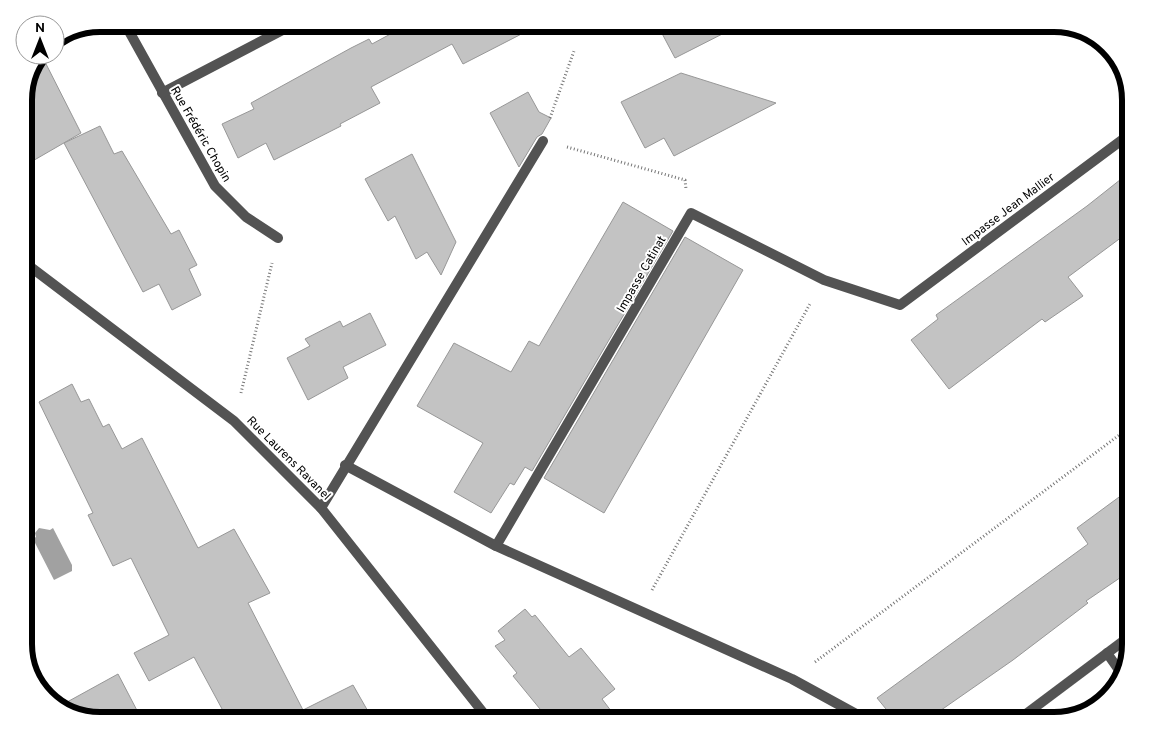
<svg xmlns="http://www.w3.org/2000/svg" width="1154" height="744" viewBox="0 0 1154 744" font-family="Overpass,sans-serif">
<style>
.water{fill:#a1a1a1}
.building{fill:#c3c3c3;stroke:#979797}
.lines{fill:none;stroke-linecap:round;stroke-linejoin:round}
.path{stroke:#757575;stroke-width:3;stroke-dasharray:1 2.5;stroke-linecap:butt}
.street{stroke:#535353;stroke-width:10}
.labels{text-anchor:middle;stroke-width:4;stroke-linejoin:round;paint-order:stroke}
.street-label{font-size:12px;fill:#000;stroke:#fff}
.rim{fill:none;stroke:#000;stroke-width:6}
</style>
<rect width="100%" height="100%" fill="#fff"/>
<!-- water -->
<path class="water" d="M39,528L50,530L53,528L72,565V571L54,580L33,539L36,537L35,533Z"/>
<!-- building -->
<g class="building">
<path d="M409,24H541L463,64L452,44L371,87L380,103L340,124L341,126L274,160L266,143L238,158L222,124L254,109L251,103L351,48L369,39L372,44Z"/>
<path d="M657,24H742L675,58Z"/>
<path d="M42,56L81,133L24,166V96Z"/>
<path d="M681,73L776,103L674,156L664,138L645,148L621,102Z"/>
<path d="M528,92L539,112L551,118L542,134L537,137L519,167L490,113Z"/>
<path d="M100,126L114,154L122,151L171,234L179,230L197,265L189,269L201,295L172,310L159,284L143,292L64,143Z"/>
<path d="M412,154L456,242L441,275L427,252L416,259L395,216L388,221L365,179Z"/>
<path d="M1130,172V231L1068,277L1083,296L1045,322L1042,319L949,389L911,340L938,319L936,315L1087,206Z"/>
<path d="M623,202L673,231L532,471L525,467L514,485L510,483L491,513L454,492L483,443L417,406L454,343L511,372L529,341L539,346Z"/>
<path d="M685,237L743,270L604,513L544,478Z"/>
<path d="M370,313L386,345L343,367L348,378L308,400L287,358L310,346L305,339L340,321L343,327Z"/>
<path d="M72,384L81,402L89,399L103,427L109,424L122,449L142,438L198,548L234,529L270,593L248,603L303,710L353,685L373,720H228L194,657L149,681L134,653L169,635L131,558L113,566L88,515L93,513L39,402Z"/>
<path d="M1130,489V571L1086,601L1088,603L1013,660L934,715L931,714L923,720H895L877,698L1088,544L1077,528Z"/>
<path d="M525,609L532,617L535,615L569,657L581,648L615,689L602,699L618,720H549L513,676L517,673L495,646L505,640L498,631Z"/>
<path d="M118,674L142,720H100L58,707Z"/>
</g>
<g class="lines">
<!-- path -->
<g class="path">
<path d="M550,118L574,51"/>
<path d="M567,147L685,180L686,189"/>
<path d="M241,393L272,263"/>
<path d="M652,590L811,302"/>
<path d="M815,662L1130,427"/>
</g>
<!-- street -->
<g class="street">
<path d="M125,24L215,186L246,217L278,238"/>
<path d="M582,24L583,27"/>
<path d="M162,93L294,24"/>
<path d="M24,262L234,421L321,508L489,720"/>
<path d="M345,465L496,546L792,679L867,720"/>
<path d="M321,508L543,141"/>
<path d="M496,546L691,213L824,280L900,305L1130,134"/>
<path d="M1107,653L1121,673"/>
<path d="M1018,720L1130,636"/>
</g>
</g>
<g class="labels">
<!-- street labels -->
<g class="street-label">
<text transform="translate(201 134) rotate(60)" y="4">Rue Frédéric Chopin</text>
<text transform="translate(1008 209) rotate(-37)" y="4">Impasse Jean Mallier</text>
<text transform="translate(641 274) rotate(-60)" y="4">Impasse Catinat</text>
<text transform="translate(289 458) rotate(45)" y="4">Rue Laurens Ravanel</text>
</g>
</g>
<!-- crop -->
<path d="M0 0H1154V744H0ZM100 32H1054A68 68 0 0 1 1122 100V644A68 68 0 0 1 1054 712H100A68 68 0 0 1 32 644V100A68 68 0 0 1 100 32Z" fill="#fff" fill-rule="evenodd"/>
<path class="rim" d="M100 32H1054A68 68 0 0 1 1122 100V644A68 68 0 0 1 1054 712H100A68 68 0 0 1 32 644V100A68 68 0 0 1 100 32Z"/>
<!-- north arrow -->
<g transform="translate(40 40)"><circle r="24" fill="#ffffff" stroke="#999999"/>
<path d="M0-4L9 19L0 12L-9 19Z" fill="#000000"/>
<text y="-8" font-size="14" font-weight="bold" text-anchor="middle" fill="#000000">N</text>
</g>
</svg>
